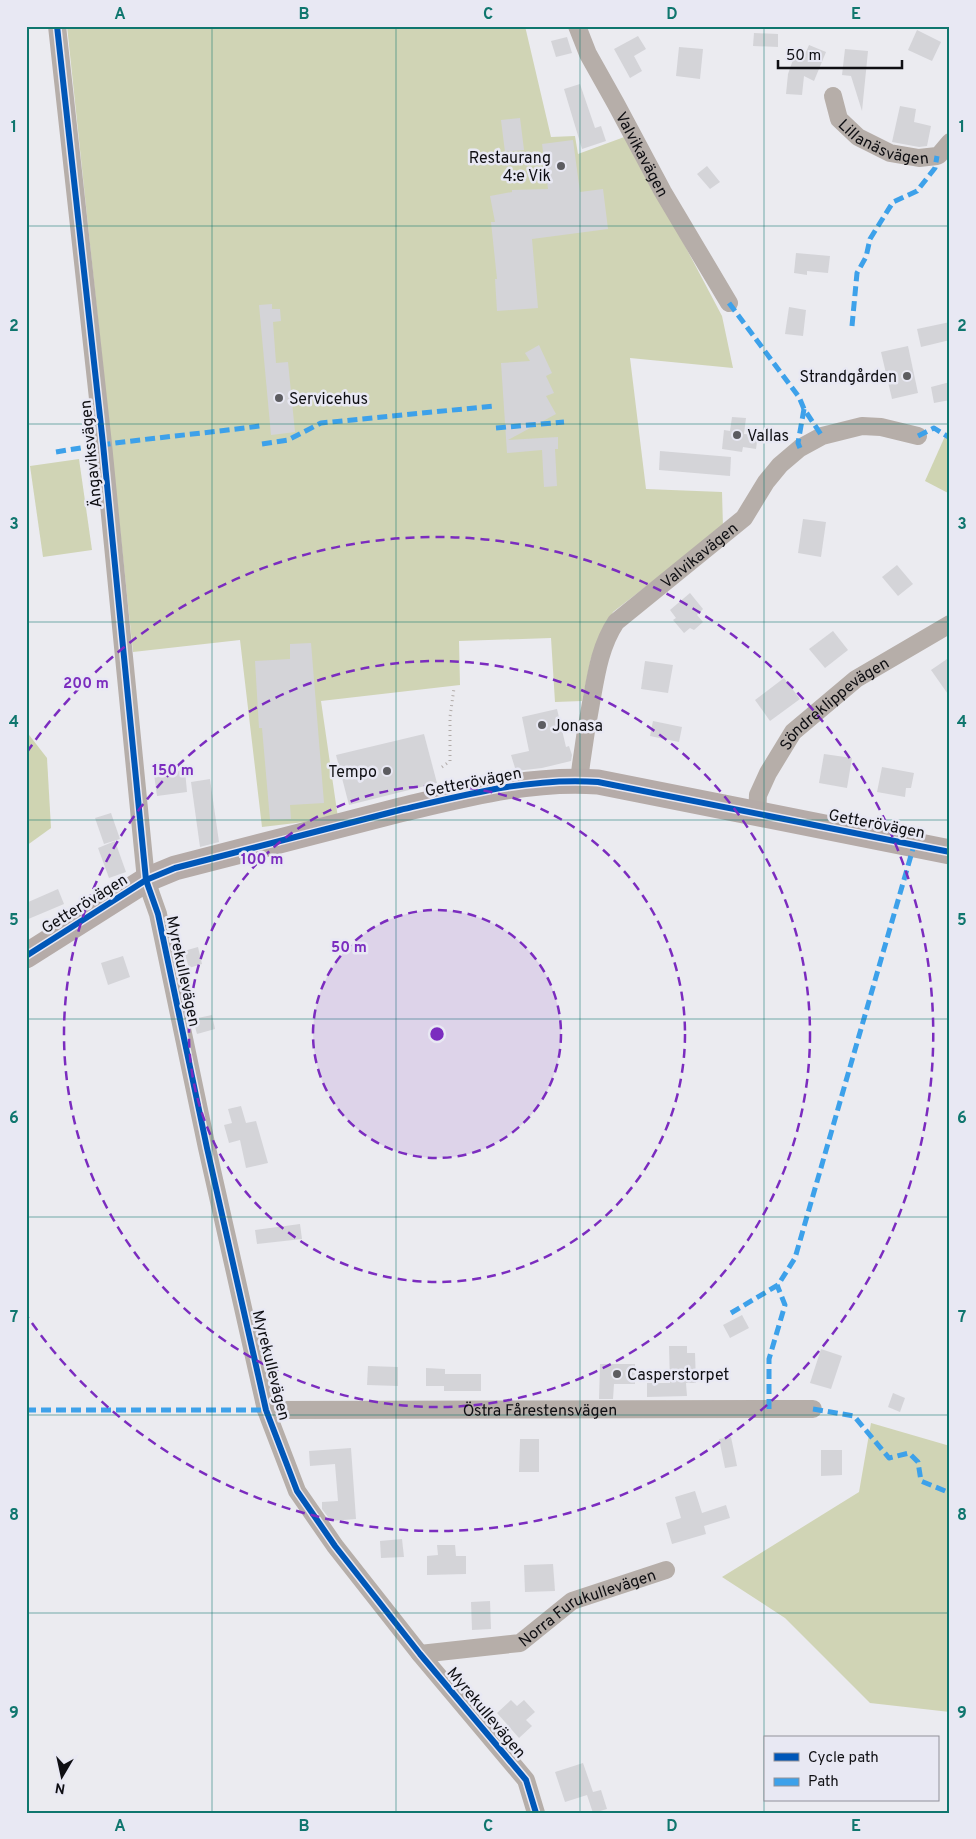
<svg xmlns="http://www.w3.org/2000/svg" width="976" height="1839" viewBox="0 0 976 1839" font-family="Overpass,sans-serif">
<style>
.green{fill:#d0d4b5}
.forest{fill:#cfd4b2}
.building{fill:#d4d4d8}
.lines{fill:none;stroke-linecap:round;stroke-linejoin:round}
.path{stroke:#b2acaa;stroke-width:3;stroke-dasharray:1 4;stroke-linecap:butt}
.street{stroke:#b6aea9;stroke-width:18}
.secondary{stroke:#b5aba8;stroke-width:25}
.quiet{stroke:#3da1ea;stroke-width:5;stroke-dasharray:10 5;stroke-linecap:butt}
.cycleway-casing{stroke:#e8e8f3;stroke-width:9}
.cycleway{stroke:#0057b8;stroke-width:6}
.grid{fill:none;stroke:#0f766e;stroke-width:1;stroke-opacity:0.55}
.ring{fill:none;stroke:#7b2cbf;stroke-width:2.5;stroke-dasharray:9 6}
.poi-dot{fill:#5c5c60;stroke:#e8e8f3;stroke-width:2}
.labels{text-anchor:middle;stroke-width:5;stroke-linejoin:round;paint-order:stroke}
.street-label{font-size:16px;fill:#0f0f13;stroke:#e8e8f3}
.poi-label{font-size:16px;fill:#0f0f13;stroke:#e8e8f3;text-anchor:start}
.centre{fill:#7b2cbf;stroke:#e8e8f3;stroke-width:2.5}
.ring-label{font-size:15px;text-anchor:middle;font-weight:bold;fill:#7b2cbf;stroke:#e8e8f3;stroke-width:5;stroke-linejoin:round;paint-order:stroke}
.neatline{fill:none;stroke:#0f766e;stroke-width:2}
.grid-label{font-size:16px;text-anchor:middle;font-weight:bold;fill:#0f766e}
</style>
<rect width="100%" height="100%" fill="#ebebf0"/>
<!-- green -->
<g class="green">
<path d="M67,26H525L551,137L575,136L578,154L627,136L722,316L733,368L630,358L646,489L722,492L723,527L613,612L591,658L582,701L555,702L551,638L459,641L460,685L321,701L338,818L262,827L240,640L133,652Z"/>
<path d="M79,459L92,550L43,557L30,466Z"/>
<path d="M871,1423L950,1446V1712L870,1703L785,1618L722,1577L859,1492Z"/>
</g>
<!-- forest -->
<g class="forest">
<path d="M950,425V494L925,481Z"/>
<path d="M26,731L47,758L51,828L26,846Z"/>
</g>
<!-- building -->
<g class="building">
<path d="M917,30L941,42L932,61L908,50Z"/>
<path d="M754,33L778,34V47L753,46Z"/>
<path d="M638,36L646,49L634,56L642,71L630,78L614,49Z"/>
<path d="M567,37L572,53L556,57L551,41Z"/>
<path d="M809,45L826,52L814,81L804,76L802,95L786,94L788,74L794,57L802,61Z"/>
<path d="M679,47L703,49L700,79L676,76Z"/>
<path d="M845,49L868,51L862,111L851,76L842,75Z"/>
<path d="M580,84L595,128L601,126L606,141L582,149L564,89Z"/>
<path d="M900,106L916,109L914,122L931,126L927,146L919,147L892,142Z"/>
<path d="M520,118L524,150L505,152L501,120Z"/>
<path d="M573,140L580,192L603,189L608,229L532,239L538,308L497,311L495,279H497L491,222H495L490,196L512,192V190L548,189L542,144Z"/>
<path d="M707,166L720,182L710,189L697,174Z"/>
<path d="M796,253L830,256L828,273L807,271V275L794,273Z"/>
<path d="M272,304V309H280L281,321L273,322L276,363L288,362L295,432L271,435L259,305Z"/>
<path d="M789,307L806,310L803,336L785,334Z"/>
<path d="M950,322V340L921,347L917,329Z"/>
<path d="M539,345L552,373L546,376L554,393L546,396L556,414L508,440L558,437V449H555L557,486L544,487L542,450L507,453L501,363L530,361L525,353Z"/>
<path d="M908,346L918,393L892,399L881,352Z"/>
<path d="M950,382V400L934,403L931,387Z"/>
<path d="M732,417L746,418L744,434L758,435L756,449L743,447L742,452L722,449L724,430L730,431Z"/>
<path d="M660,451L731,457L730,476L659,470Z"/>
<path d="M803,519L826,522L821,557L798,553Z"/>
<path d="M897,565L913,584L898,596L882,577Z"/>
<path d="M690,593L703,609L697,615L703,622L694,630L690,628L684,633L673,620L676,618L670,610Z"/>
<path d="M833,631L848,650L825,668L809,649Z"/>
<path d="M311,643L324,803L290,805L291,819L270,820L262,728H259L255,661L290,659V644Z"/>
<path d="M950,657V697L931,670Z"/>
<path d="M645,661L673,665L668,693L641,689Z"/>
<path d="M784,678L800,699L770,721L755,700Z"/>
<path d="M557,709L566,747L569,746L572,755L571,761L542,768L516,771L511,755L529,751L522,717Z"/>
<path d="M653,721L682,727L679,742L650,736Z"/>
<path d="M424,734L437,783L349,805L336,755Z"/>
<path d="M824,754L852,758L847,788L819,783Z"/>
<path d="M882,767L914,773L911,788H906L905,797L877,792Z"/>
<path d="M185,770L187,792L157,796L154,774Z"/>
<path d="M210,779L219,842L200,847L191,782Z"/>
<path d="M111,813L120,839L104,844L95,818Z"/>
<path d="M115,841L126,872L109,878L98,848Z"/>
<path d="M58,889L64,904L26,920V903Z"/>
<path d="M198,947L202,964L189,968L184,951Z"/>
<path d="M123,956L130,977L108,985L101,963Z"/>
<path d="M212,1015L215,1029L197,1034L193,1019Z"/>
<path d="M241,1106L246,1123L256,1121L268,1163L246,1168L240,1140L229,1143L224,1125L232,1123L228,1109Z"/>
<path d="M300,1224L302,1239L257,1244L255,1230Z"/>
<path d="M742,1315L749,1328L730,1338L723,1325Z"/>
<path d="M669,1346H687V1353H695L696,1383H686L687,1396L647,1397V1383H670Z"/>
<path d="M821,1349L842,1356L831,1389L810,1383Z"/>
<path d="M600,1364H635V1384H614L613,1399H599Z"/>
<path d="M368,1366L398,1367V1386L367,1385Z"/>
<path d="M426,1368L445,1369V1374H481V1391H444V1386H426Z"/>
<path d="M893,1393L905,1398L900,1412L888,1407Z"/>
<path d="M731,1437L737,1466L725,1468L719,1439Z"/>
<path d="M520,1439H539V1472H519Z"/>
<path d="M351,1448L356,1519L331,1521L322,1509V1502L338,1501L335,1464L310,1466L309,1451Z"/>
<path d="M821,1450H842V1475L821,1476Z"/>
<path d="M695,1491L702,1513L726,1505L730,1518L704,1526L706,1534L672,1544L666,1523L681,1518L675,1497Z"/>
<path d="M402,1539L404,1557L381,1558L380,1541Z"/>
<path d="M437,1545H455L456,1556H466V1574L427,1575V1556L438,1555Z"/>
<path d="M553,1564L555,1591L525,1592L524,1565Z"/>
<path d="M490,1601L491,1629L472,1630L471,1602Z"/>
<path d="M511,1700L517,1706L524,1700L535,1712L526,1720L532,1726L519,1738L497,1713Z"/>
<path d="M583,1763L593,1792L601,1790L607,1809L593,1813L587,1795L565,1802L555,1772Z"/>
</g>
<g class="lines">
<!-- path -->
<path class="path" d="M442,767L450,761V717L454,688"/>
<!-- street -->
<g class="street">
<path d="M57,26L103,444L146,880L158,914L207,1148L266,1410L297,1491L335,1546L420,1654L526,1780L536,1813"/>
<path id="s1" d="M577,26L588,54L616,104L663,192L729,303"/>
<path id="s2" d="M833,96L839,119L858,137L890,153L919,158L937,156L939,155L950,142"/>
<path id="s3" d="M579,781C582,755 586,729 591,703C596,675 600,646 616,622L744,518L766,482L780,465L800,448L822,436L862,426L881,427L918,436"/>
<path id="s4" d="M757,814L758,795L768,773L793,732L856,679L950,624"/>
<path id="s5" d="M266,1410L813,1409"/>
<path id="s6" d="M420,1654L520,1643L572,1601L666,1570"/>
</g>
<!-- secondary -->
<path class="secondary" d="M26,956L146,880L175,868C250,849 325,829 400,810C464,795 531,777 598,782L950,852"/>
<!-- quiet -->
<g class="quiet">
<path d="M729,303L799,397L804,409L822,436"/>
<path d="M852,326L857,273L866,257L870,239L893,202L917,191L935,168L937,156"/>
<path d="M496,428L564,422"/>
<path d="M918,436L934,428L950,438"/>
<path d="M262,444L288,440L321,423L494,406"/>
<path d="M800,448L798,443L804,409"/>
<path d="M56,452C124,440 192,435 260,426"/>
<path d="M731,1313L778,1285L795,1258L914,845"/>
<path d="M769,1409V1359L785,1305L777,1285"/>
<path d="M813,1409L854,1416L889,1458L909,1453L918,1462L921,1481L950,1493"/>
<path d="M26,1410H266"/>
</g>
<defs>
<g id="cycleway">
<path d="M57,26L103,444L146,880L158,914L207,1148L266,1410L297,1491L335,1546L420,1654L526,1780L536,1813"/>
<path d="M26,956L146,880L175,868C250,849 325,829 400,810C464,795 531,777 598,782L950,852"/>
</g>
</defs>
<!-- cycleway casing -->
<use href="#cycleway" class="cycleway-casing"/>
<!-- cycleway -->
<use href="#cycleway" class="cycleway"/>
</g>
<!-- grid -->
<path class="grid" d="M212,26V1813M396,26V1813M580,26V1813M764,26V1813M26,226H950M26,424H950M26,622H950M26,820H950M26,1019H950M26,1217H950M26,1415H950M26,1613H950"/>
<!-- distance rings -->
<circle cx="437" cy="1034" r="124" fill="#7b2cbf" fill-opacity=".12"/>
<g class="ring">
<circle cx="437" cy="1034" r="124"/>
<circle cx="437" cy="1034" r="248"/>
<circle cx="437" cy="1034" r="373"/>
<path d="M27 752A497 497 0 1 1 27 1316"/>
</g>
<!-- markers -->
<g class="poi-dot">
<circle cx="561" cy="166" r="5"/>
<circle cx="907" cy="376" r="5"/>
<circle cx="279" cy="398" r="5"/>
<circle cx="737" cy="435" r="5"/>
<circle cx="542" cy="725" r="5"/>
<circle cx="387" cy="771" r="5"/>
<circle cx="617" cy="1374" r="5"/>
</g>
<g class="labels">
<!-- street labels -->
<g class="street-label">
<text dy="6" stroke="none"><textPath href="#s2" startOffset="76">Lillanäsvägen</textPath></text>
<text dy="6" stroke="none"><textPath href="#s1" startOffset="144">Valvikavägen</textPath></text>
<text transform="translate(90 454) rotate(-96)" y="6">Ängaviksvägen</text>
<text dy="6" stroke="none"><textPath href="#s3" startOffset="271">Valvikavägen</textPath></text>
<text dy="6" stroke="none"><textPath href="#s4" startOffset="141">Söndreklippevägen</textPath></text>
<text transform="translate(473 781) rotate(-11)" y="6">Getterövägen</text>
<text transform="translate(877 823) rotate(11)" y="6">Getterövägen</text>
<text transform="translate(84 903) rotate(-32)" y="6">Getterövägen</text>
<text transform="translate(184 971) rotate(78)" y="6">Myrekullevägen</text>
<text transform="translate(272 1365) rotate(76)" y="6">Myrekullevägen</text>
<text dy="6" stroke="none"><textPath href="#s5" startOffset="274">Östra Fårestensvägen</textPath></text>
<text dy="6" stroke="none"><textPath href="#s6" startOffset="178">Norra Furukullevägen</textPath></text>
<text transform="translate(487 1712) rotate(50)" y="6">Myrekullevägen</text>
</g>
<!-- poi labels -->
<g class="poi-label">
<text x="551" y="163" text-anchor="end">Restaurang<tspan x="551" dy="18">4:e Vik</tspan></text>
<text x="897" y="382" text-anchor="end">Strandgården</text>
<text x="289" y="404">Servicehus</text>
<text x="747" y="441">Vallas</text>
<text x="552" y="731">Jonasa</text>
<text x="377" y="777" text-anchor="end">Tempo</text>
<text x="627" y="1380">Casperstorpet</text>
</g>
</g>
<circle cx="437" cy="1034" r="8" class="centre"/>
<g class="ring-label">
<text x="86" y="688">200 m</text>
<text x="173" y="775">150 m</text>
<text x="262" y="864">100 m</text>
<text x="349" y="952">50 m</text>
</g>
<!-- border -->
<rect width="976" height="1839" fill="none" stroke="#e8e8f3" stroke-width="55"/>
<!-- legend -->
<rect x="764" y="1736" width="175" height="65" fill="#e8e8f3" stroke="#919199"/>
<rect x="774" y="1753" width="25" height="8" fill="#0057b8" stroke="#919199"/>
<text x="808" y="1762" font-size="15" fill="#0f0f13">Cycle path</text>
<rect x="774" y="1778" width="25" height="8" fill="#3da1ea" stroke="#919199"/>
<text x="808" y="1786" font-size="15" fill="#0f0f13">Path</text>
<!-- north arrow -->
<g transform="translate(62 1776) rotate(189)" stroke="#e8e8f3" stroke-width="4" paint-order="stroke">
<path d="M0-4L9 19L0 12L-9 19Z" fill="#0f0f13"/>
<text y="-8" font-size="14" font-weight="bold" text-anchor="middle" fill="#0f0f13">N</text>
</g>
<!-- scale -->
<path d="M778 60v8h124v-8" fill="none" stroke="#0f0f13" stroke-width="2.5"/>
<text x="786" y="60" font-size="15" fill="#0f0f13" stroke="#e8e8f3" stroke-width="4" paint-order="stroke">50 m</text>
<rect x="28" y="28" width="920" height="1784" class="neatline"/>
<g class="grid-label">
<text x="120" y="19">A</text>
<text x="304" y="19">B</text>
<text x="488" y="19">C</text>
<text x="672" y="19">D</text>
<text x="856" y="19">E</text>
<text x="14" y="132">1</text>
<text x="962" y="132">1</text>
<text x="14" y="331">2</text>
<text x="962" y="331">2</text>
<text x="14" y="529">3</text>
<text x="962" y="529">3</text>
<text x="14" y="727">4</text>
<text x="962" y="727">4</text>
<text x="14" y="925">5</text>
<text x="962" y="925">5</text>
<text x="14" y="1123">6</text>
<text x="962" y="1123">6</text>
<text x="14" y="1322">7</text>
<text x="962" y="1322">7</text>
<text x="14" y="1520">8</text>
<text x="962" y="1520">8</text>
<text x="14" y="1718">9</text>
<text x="962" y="1718">9</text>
<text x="120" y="1831">A</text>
<text x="304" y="1831">B</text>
<text x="488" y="1831">C</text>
<text x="672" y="1831">D</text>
<text x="856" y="1831">E</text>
</g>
</svg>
